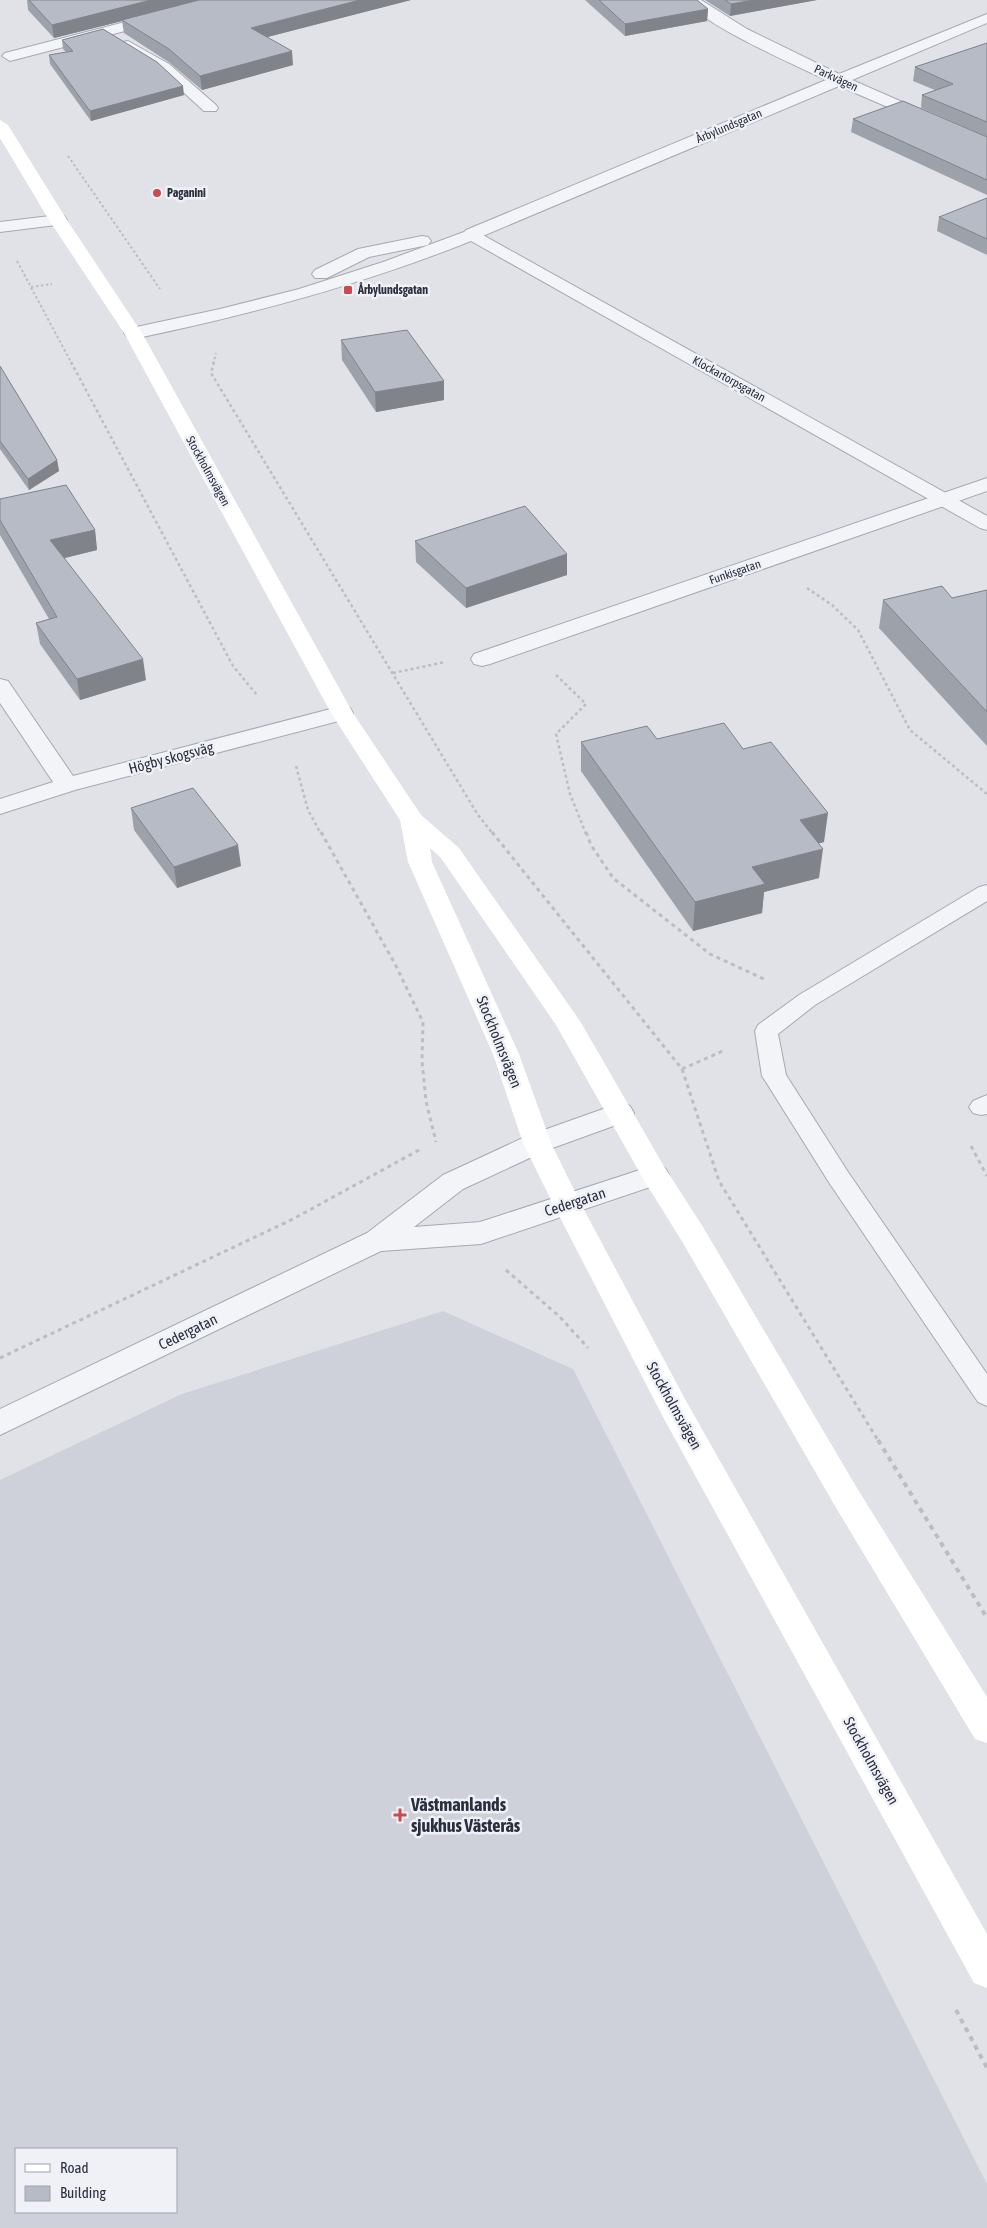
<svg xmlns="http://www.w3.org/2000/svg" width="987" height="2228" viewBox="0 0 987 2228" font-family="'Asap Condensed',sans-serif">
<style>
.built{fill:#ced1da;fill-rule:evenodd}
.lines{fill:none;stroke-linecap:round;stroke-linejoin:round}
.service-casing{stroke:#a5a9b2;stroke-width:2}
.minor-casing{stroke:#a5a9b2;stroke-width:2}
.tertiary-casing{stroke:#a5a9b2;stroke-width:2}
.path-far3{stroke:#babdc3;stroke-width:2;stroke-dasharray:2.5 2.5;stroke-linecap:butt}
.path-far2{stroke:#babdc3;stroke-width:2.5;stroke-dasharray:3 3;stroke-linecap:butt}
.path-far1{stroke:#babdc3;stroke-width:3;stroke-dasharray:4 4;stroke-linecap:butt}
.path{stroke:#babdc3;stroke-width:4;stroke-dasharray:5 5;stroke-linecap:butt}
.service{fill:#f3f4f7;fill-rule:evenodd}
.minor{fill:#f3f4f7;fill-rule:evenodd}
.tertiary{fill:#f3f4f7;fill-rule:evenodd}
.secondary{fill:#fff;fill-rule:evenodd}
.wall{fill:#9da1a9}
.shaded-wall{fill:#80838a}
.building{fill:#b7bbc5;stroke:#80838a}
.poi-dot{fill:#c84b51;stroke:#eff1f6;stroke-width:2}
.labels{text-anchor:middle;stroke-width:5;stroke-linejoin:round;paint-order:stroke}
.far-street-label{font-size:12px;fill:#292f3f;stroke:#eff1f6}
.far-poi-label{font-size:12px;font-weight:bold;fill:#292f3f;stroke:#eff1f6;text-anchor:start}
.street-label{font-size:15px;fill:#292f3f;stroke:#eff1f6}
.near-poi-label{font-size:18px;font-weight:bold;fill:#292f3f;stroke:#eff1f6;text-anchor:start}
</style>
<rect width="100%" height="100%" fill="#e0e2e8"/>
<!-- built -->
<path class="built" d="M443,1311L573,1369L987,2184V2228H0V1480L182,1394ZM16,2149H176V2212H16Z"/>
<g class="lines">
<defs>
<g id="service">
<path d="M987,885V901L815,1005L778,1034L786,1075L848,1172L987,1374V1406L978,1402L830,1184L766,1082L762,1076L755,1031L758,1025L799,995L979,887Z"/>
<path d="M987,1095V1114L981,1115L973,1113L969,1107L973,1101Z"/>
</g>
<g id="minor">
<path d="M210,0H234L232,3L10,61L2,56L5,53Z"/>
<path d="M685,0H701L747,29L839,74L987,14V23L852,80L987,139V150L839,86L478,238H466L463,234L466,230L826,80C795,65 703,25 685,0Z"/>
<path d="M128,41L169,64L216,105L218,108L216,111H204L159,70L123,48L121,45L123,42Z"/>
<path d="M58,215L64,216L67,220L64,224L0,232V222Z"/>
<path d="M987,478V491L490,664L482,666L474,664L471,659L474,654Z"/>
<path d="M0,679L8,681L73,776L342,706L350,708L353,713L350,718L75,790L0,814V799L53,782L0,703Z"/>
</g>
<g id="tertiary">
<path d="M472,229L987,516V530L980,528L471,241C361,285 249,315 133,339L127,337L124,333L127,329L220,309L299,289L383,262Z"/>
<path d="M422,236L428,237L431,241L428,245L369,257L327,278H315L312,274L315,270L358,249Z"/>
<path d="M620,1103L630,1106L634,1113L630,1120L547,1150L463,1189L414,1227L480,1222L655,1165L665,1168L669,1175L665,1182L481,1244L381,1251L0,1435V1409L367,1233L443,1175L527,1136Z"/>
</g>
</defs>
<!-- service casing -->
<use href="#service" class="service-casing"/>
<!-- minor casing -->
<use href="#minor" class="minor-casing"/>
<!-- tertiary casing -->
<use href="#tertiary" class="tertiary-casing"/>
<!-- path-far3 -->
<g class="path-far3">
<path d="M68,156L160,289"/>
<path d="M17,261L72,364"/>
<path d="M31,287L52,284"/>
<path d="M213,364L216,353"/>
</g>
<!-- path-far2 -->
<g class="path-far2">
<path d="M71,362L233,666L257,695"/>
<path d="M214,362L211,373L478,815L493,834"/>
<path d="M807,588L832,605L858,630L910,730L987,794"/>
<path d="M393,673L445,662"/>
<path d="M556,675L586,704L556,734L570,794L586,834"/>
<path d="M296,766L308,810L321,834"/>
</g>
<!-- path-far1 -->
<g class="path-far1">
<path d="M321,832L395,964L423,1022L422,1061L426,1101L436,1142"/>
<path d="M492,832L682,1069L719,1181L879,1442"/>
<path d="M586,832L591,845L613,878L710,954L766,980"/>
<path d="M682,1069L725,1050"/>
<path d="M971,1146L987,1176"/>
<path d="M506,1270L560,1317L588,1348"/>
<path d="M0,1358L293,1219L419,1150"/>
</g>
<!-- path -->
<g class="path">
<path d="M878,1440L987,1618"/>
<path d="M956,2010L987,2068"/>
</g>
<!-- service -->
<use href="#service" class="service"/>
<!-- minor -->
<use href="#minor" class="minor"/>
<!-- tertiary -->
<use href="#tertiary" class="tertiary"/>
<!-- secondary -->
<path class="secondary" d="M0,120L8,125L67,220L142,333L353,713L421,815L459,848L580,1021L665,1168L703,1227L857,1488L987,1697V1743L975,1739L835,1506L683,1243L645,1182L556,1025L441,858L430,848L432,862L519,1054L551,1143L581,1204L685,1399L987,1934V1988L974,1983L663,1417L553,1204L523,1143L493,1054L408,862L400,820L331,713L124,333L49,220L0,138Z"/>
</g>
<!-- wall -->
<g class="wall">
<path d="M27,0H411L267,37L293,65L202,90L170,63L124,33L122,21L54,38L28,10Z"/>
<path d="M585,0H697L708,9L707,21L625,36Z"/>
<path d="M705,0H817L730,16Z"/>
<path d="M62,40L184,95L91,121L50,64L49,55L66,52L63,49Z"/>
<path d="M987,43V137L921,108L922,95L935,90L913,81L915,67Z"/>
<path d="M853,119L987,137V195L851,132Z"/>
<path d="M987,198V255L937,231L939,217Z"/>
<path d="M341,340L444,381V400L376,412L342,360Z"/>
<path d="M0,366L57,460L59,471L29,490L0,449Z"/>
<path d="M0,499L95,530L97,550L64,558L146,680L80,700L40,644L36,623L49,619L0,535Z"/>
<path d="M415,541L567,554V575L466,608L416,562Z"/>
<path d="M987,590V746L879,628L883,600L952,598Z"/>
<path d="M657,739L743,749L824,842L819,843V878L764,892L762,913L693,931L581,771V742Z"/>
<path d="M131,808L241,866L177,888L134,830Z"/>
</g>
<!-- shaded-wall -->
<g class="shaded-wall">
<path d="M151,0H203L122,20V21L54,38L52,25Z"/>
<path d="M360,0H411L252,41L251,28Z"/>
<path d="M753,0H817L730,16L731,4Z"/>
<path d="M708,9L707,21L625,36V24Z"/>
<path d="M292,51L293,65L202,90L200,76Z"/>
<path d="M183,86L184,95L91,121L90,111Z"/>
<path d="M444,381V400L376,412L375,392Z"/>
<path d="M57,460L59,471L29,490L28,479Z"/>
<path d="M95,530L97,550L53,561L50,540Z"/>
<path d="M567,554V575L466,608V588Z"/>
<path d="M143,659L146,680L80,700L77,679Z"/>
<path d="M828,813L824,842L797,849L800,820Z"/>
<path d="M238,845L241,866L177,888L174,867Z"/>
<path d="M823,849L819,878L764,892L762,913L693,931L695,902L752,867Z"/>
</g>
<!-- building -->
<g class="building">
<path d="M29,0H151L52,25Z"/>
<path d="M199,0H360L251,28L292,51L200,76L169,49L122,20Z"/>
<path d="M599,0H697L708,9L625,24Z"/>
<path d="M725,0H753L731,4Z"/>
<path d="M103,29L157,62L183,86L90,111L49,55L73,51L62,40Z"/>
<path d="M987,43V122L922,95L953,84L915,67Z"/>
<path d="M903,101L987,137V180L853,119Z"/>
<path d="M987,198V239L939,217Z"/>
<path d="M407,330L444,381L375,392L341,340Z"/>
<path d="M0,366L57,460L28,479L0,441Z"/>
<path d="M66,485L95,530L50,540L143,659L77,679L36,623L57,617L0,520V499Z"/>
<path d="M525,506L567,554L466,588L415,541Z"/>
<path d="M942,586L952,598L987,590V712L883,600Z"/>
<path d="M724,723L743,749L771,742L828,813L800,820L823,849L752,867L765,884L695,902L581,742L647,726L657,739Z"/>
<path d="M193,788L238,845L174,867L131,808Z"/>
</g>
<!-- markers -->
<g class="poi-dot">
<circle cx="157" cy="193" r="5"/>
<rect x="343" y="285" width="10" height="10" rx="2.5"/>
<path d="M397.5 1807.5h5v5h5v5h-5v5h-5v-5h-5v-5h5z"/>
</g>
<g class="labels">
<!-- far-street labels -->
<g class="far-street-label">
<text transform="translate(836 78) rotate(25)" y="4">Parkvägen</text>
<text transform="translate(729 126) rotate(-23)" y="4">Årbylundsgatan</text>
<text transform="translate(729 379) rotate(29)" y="4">Klockartorpsgatan</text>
<text transform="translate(208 471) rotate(61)" y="4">Stockholmsvägen</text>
<text transform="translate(735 572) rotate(-19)" y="4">Funkisgatan</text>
</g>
<!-- far-poi labels -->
<g class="far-poi-label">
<text x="167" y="197">Paganini</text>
<text x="358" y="294">Årbylundsgatan</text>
</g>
<!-- street labels -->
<g class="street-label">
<text transform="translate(171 758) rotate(-15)" y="5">Högby skogsväg</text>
<text transform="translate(499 1042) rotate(68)" y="5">Stockholmsvägen</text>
<text transform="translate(575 1202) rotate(-18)" y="5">Cedergatan</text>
<text transform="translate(188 1332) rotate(-26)" y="5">Cedergatan</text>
<text transform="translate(674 1406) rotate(61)" y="5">Stockholmsvägen</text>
<text transform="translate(871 1761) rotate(61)" y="5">Stockholmsvägen</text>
</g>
<!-- near-poi labels -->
<g class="near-poi-label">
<text x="411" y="1811">Västmanlands<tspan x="411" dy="21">sjukhus Västerås</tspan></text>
</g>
</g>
<!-- legend -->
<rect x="15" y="2148" width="162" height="65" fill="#eff1f6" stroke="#a0a3ad"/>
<rect x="25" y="2164" width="25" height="8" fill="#ffffff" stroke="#a0a3ad"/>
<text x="60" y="2173" font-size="15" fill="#292f3f">Road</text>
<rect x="25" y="2186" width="25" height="15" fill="#b7bbc5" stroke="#a0a3ad"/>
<text x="60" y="2198" font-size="15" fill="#292f3f">Building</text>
</svg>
